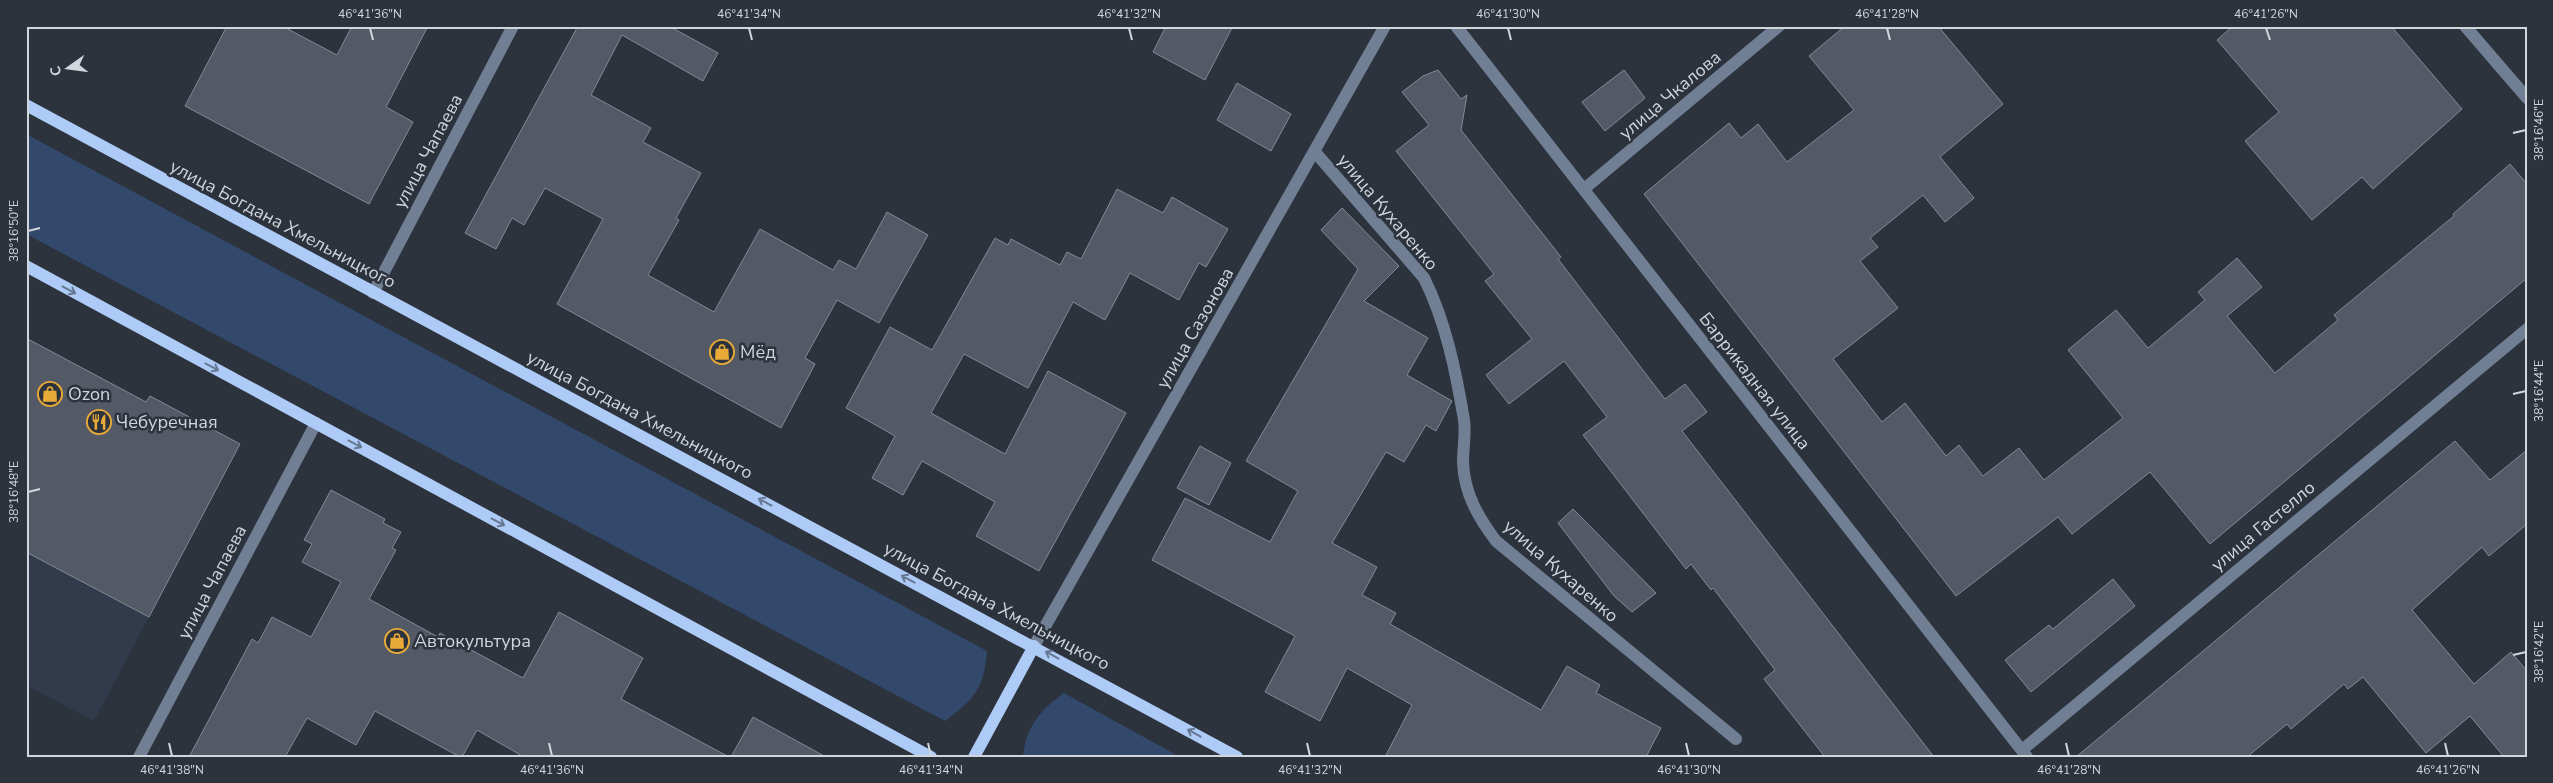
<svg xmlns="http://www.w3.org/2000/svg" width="2553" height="783" viewBox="0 0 2553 783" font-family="'Nunito Sans',sans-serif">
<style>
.built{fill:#313b4b}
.green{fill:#32496b}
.building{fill:#535a66;stroke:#828a96}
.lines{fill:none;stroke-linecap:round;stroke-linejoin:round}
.minor{stroke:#717f94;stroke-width:12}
.major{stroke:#aecbf7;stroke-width:12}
.oneway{stroke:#667791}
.ticks{fill:none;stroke:#d1d5dc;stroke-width:2}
.labels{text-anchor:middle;stroke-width:5;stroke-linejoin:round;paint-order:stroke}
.street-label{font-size:18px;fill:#d1d5dc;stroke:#2c333d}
.poi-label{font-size:18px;fill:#d1d5dc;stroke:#2c333d;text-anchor:start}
.neatline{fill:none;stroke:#d1d5dc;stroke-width:2}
.ticks-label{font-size:12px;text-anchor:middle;fill:#d1d5dc}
</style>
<rect width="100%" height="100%" fill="#2c333d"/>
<!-- built -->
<path class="built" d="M26,338L126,391L101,440L149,617L94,721L26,685Z"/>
<!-- green -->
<g class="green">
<path d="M26,134L987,651C984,689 974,699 945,721L26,234Z"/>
<path d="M1064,693L1180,757H1023C1025,728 1041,709 1064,693Z"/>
</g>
<!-- building -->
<g class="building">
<path d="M227,26H282L337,55L352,26H428L386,107L413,122L369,204L185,106Z"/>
<path d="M578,26H669L718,53L703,81L622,35L591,95L651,128L643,142L701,173L676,218L679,220L648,275L714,312L760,229L833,270L839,260L856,269L887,212L928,235L879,323L837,300L805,358L815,364L781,428L557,304L603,219L545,188L524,225L512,218L496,249L465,233Z"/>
<path d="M1166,26H1233L1205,80L1153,52Z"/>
<path d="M1845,26H1938L2003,104L1940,157L1974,198L1945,222L1923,195L1870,238L1878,247L1860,261L1898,308L1833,359L1882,422L1905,403L1946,456L1959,445L1983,476L2019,448L2044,480L2123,418L2068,350L2116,310L2148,348L2205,300L2198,292L2237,258L2262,287L2227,316L2275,373L2338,320L2334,315L2454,216L2453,214L2510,164L2527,184V278L2210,544L2150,472L2072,534L2058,517L1956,596L1644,194L1729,123L1741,138L1758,124L1787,162L1854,110L1809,56Z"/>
<path d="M2233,26H2391L2462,109L2373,189L2362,177L2312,220L2245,141L2279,112L2217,40Z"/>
<path d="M1438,70L1461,99L1467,95L1461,130L1561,257L1558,259L1665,399L1685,384L1707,412L1682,431L1934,757H1825L1764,679L1775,670L1713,588L1711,590L1691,564L1686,569L1583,435L1607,417L1564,361L1509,404L1486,375L1532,339L1485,281L1494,274L1396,151L1429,125L1402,92L1423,76Z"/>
<path d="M1624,70L1645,98L1605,131L1582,102Z"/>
<path d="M1237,83L1291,114L1271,151L1217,120Z"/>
<path d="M1117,189L1163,213L1172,197L1228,229L1206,267L1199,263L1179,300L1130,273L1105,320L1073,302L1028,388L964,354L931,413L1005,454L1048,371L1126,413L1039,571L976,536L995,502L922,461L903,495L872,478L895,436L846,408L890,327L932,350L995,238L1008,245L1011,239L1060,265L1067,252L1081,259Z"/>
<path d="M1342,208L1399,266L1364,301L1428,338L1407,375L1452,401L1436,431L1426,425L1404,462L1386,452L1332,543L1377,567L1362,595L1396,613L1390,624L1541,710L1567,666L1600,685L1596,693L1661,728L1646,757H1385L1412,705L1347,668L1320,721L1265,692L1295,636L1152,560L1185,498L1270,542L1298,491L1246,461L1358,269L1321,230Z"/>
<path d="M26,338L146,402L150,396L240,444L149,617L26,552Z"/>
<path d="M2455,441L2490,480L2527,450V524L2489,556L2482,547L2412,610L2474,684L2511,652L2527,671V757H2504L2470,716L2426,753L2363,677L2348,689L2344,684L2291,729L2287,724L2247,757H2076Z"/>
<path d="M1200,446L1231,463L1209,505L1177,488Z"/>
<path d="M331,490L385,519L383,523L401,532L392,548L396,550L369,599L438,637L440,633L523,678L559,612L643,658L621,699L729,757H524L477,730L462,757H460L375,711L356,745L307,718L285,757H189L252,639L258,643L272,617L311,637L341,582L302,562L312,544L304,540Z"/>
<path d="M1573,509L1656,593L1632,612L1614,596L1558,523Z"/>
<path d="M2113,579L2135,606L2031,692L2005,660L2049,625L2053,629Z"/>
<path d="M753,717L826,757H731Z"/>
</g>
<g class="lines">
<!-- minor -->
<g class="minor">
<path d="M1456,26L2027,757"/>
<path d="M2465,26L2527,98"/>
<path d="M1315,152L1424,278C1446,322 1456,372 1464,420C1466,434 1463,448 1463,462C1464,493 1478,517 1496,541L1736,739"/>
<path d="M1584,189L1779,26"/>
<path d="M373,293L513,26"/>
<path d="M1034,646L1385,26"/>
<path d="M2022,750L2527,329"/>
<path d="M139,757L316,423"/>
</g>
<!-- major -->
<g class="major">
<path d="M26,105L1237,757"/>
<path d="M26,266L931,757"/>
<path d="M974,757L1034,646"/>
</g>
</g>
<!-- one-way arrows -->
<defs><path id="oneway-shaft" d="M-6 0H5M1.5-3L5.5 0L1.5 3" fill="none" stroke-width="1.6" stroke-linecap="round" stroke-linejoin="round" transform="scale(1.25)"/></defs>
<g class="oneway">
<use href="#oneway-shaft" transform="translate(69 290) rotate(28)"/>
<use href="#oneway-shaft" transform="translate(212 367) rotate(28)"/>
<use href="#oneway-shaft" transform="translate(355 444) rotate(28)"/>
<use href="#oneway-shaft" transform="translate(765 502) rotate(-152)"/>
<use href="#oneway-shaft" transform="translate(498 522) rotate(28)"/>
<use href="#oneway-shaft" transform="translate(908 579) rotate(-152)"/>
<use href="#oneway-shaft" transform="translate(1052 655) rotate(-151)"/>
<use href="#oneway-shaft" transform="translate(1194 733) rotate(-151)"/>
</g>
<!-- ticks -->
<path class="ticks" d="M370,28L373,40M749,28L752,40M1129,28L1132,40M1508,28L1511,40M1887,28L1890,40M2266,28L2270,40M2513,133L2526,130M28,231L40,228M2513,394L2526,391M28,492L40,489M2513,655L2526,652M169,743L172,756M549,743L552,756M928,743L931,756M1307,743L1310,756M1686,743L1689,756M2066,743L2069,756M2445,743L2448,756"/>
<!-- icons -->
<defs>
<symbol id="shop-ring" viewBox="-11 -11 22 22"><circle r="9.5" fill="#2c333d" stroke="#e8ab37" stroke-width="1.5"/><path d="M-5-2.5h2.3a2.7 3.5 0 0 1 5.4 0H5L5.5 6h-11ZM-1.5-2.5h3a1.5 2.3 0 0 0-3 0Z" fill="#e8ab37"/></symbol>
<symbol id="restaurant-ring" viewBox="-11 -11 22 22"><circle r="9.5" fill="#2c333d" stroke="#e8ab37" stroke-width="1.5"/><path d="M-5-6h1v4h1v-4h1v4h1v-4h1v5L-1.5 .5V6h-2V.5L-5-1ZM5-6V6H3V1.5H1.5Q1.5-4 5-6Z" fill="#e8ab37"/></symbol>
</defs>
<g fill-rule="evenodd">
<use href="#shop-ring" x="708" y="338" width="28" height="28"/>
<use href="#shop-ring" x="36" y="380" width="28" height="28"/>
<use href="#restaurant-ring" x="85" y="408" width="28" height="28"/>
<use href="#shop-ring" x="383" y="627" width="28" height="28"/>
</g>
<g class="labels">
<!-- street labels -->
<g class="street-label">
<text transform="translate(1670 95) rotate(-40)" y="6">улица Чкалова</text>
<text transform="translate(428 151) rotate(-62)" y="6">улица Чапаева</text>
<text transform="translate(1388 212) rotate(50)" y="6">улица Кухаренко</text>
<text transform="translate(283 224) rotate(28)" y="6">улица Богдана Хмельницкого</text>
<text transform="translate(1195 328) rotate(-60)" y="6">улица Сазонова</text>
<text transform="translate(1755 381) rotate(52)" y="6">Баррикадная улица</text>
<text transform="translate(640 415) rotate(28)" y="6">улица Богдана Хмельницкого</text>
<text transform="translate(2263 526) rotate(-40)" y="6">улица Гастелло</text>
<text transform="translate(1561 571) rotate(41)" y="6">улица Кухаренко</text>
<text transform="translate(212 582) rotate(-62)" y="6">улица Чапаева</text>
<text transform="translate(997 606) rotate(28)" y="6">улица Богдана Хмельницкого</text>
</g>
<!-- poi labels -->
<g class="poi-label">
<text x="740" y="358">Мёд</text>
<text x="68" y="400">Ozon</text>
<text x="116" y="428">Чебуречная</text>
<text x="414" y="647">Автокультура</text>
</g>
</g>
<!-- border -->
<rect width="2553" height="783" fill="none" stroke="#2c333d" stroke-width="55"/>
<!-- north arrow -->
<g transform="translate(68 68) rotate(256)" stroke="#2c333d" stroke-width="4" paint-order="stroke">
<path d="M0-4L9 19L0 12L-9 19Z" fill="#d1d5dc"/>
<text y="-8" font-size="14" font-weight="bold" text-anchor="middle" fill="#d1d5dc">С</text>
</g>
<rect x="28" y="28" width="2498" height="728" class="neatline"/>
<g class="ticks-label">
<text x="370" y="18">46°41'36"N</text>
<text x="749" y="18">46°41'34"N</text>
<text x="1129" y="18">46°41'32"N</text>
<text x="1508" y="18">46°41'30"N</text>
<text x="1887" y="18">46°41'28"N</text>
<text x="2266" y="18">46°41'26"N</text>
<text transform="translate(2539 130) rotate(-90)" y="4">38°16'46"E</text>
<text transform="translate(14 231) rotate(-90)" y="4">38°16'50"E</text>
<text transform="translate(2539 391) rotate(-90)" y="4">38°16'44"E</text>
<text transform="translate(14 492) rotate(-90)" y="4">38°16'48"E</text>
<text transform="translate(2539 652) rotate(-90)" y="4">38°16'42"E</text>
<text x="172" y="774">46°41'38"N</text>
<text x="552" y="774">46°41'36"N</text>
<text x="931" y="774">46°41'34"N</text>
<text x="1310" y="774">46°41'32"N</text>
<text x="1689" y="774">46°41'30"N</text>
<text x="2069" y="774">46°41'28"N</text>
<text x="2448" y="774">46°41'26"N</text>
</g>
</svg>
